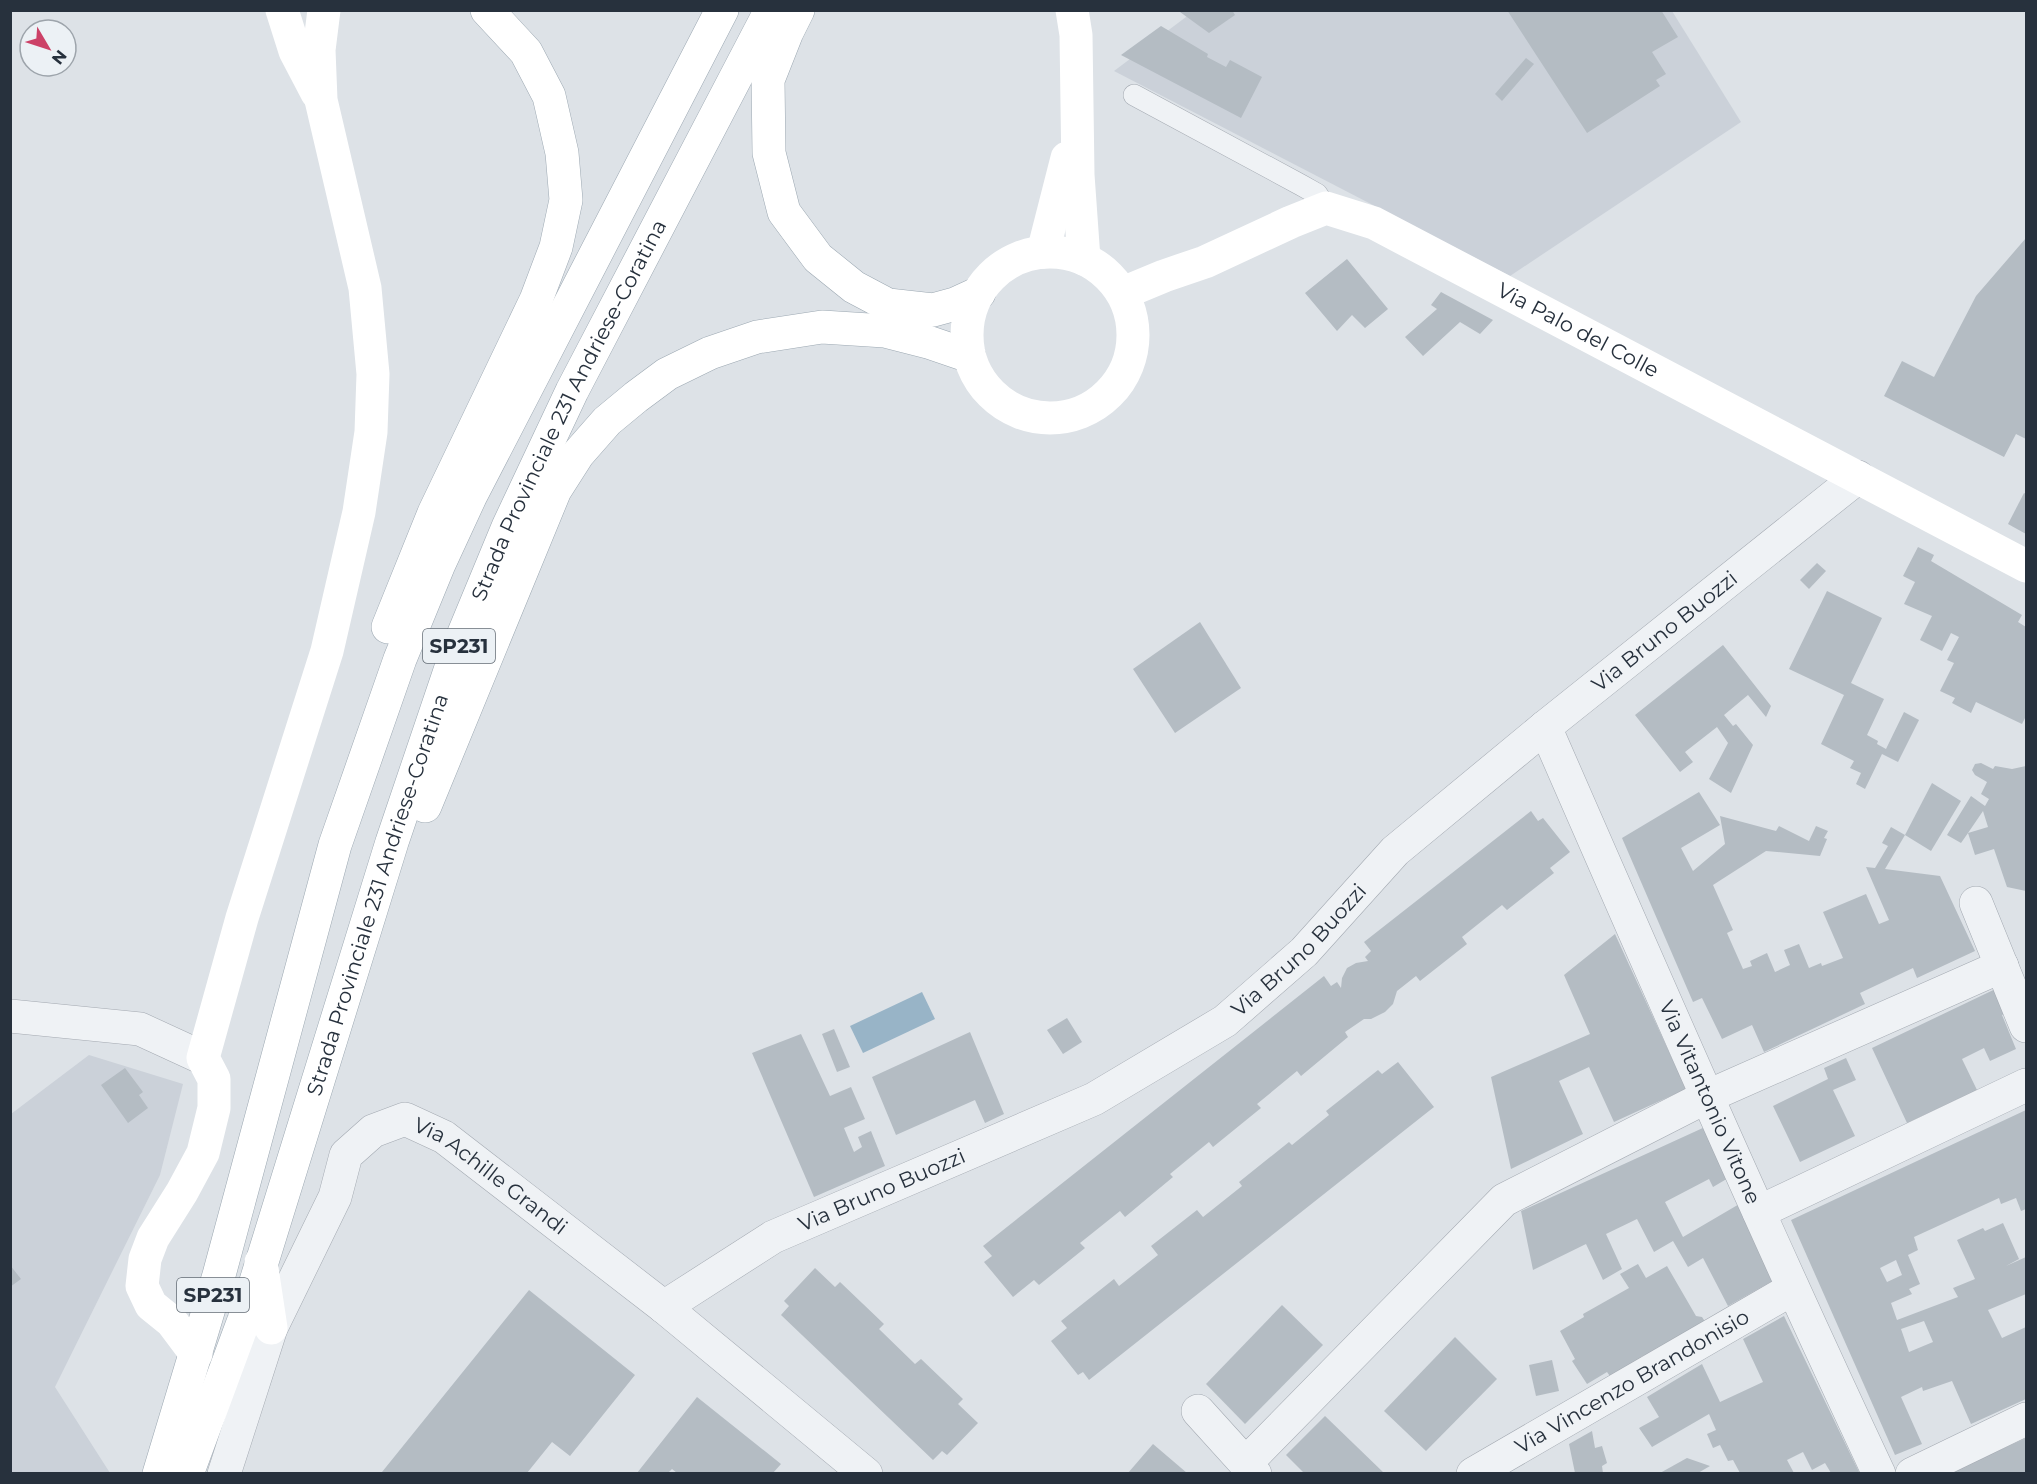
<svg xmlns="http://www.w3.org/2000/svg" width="2037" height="1484" viewBox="0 0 2037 1484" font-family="Montserrat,sans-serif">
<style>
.built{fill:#cbd1d9}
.water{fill:#98b4c7}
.building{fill:#b4bcc3;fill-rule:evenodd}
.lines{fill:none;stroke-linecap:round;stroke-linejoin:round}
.lane-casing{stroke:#a3a9b1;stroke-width:22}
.street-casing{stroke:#a3a9b1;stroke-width:34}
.primary-casing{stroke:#9ca8b2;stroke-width:34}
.lane{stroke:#eff2f5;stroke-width:21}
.street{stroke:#eff2f5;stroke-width:33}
.secondary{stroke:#fff;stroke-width:33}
.primary{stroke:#fff;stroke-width:33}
.labels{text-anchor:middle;stroke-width:5;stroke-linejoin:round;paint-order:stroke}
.shield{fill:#ecf1f5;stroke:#626b74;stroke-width:1.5}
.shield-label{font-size:20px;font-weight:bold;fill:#27313d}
.street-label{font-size:21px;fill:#27313d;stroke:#ecf1f5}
</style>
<rect width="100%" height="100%" fill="#dde2e7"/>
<!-- built -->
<g class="built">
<path d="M1194,11H1672L1741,122L1510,276L1114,71Z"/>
<path d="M89,1055L183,1084L160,1175L55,1387L110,1473L11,1474V1114Z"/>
</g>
<!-- water -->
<path class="water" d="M922,992L935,1019L863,1053L850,1026Z"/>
<!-- building -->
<g class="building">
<path d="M1182,10H1232L1235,15L1209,33L1180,12Z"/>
<path d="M1507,10H1661L1678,37L1652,52L1666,74L1656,80L1660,86L1587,133Z"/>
<path d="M1161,26L1208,54L1207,57L1226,67L1230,60L1262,77L1241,118L1121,55Z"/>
<path d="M1526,58L1534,64L1502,101L1495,94Z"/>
<path d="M2026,238V439L2016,434L2004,457L1884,396L1902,361L1934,377L1976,296Z"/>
<path d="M1347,259L1388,309L1365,328L1352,315L1337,331L1305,293Z"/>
<path d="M1441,292L1493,320L1480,334L1460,322L1423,356L1405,337L1437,309L1431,305Z"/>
<path d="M2024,493L2026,494V534L2008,524Z"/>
<path d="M1918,547L1934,555L1931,561L2022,615L2018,622L2026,627V716L2022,724L1976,702L1971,713L1952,703L1955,698L1940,691L1954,663L1947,660L1959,637L1951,633L1942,651L1920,640L1932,616L1904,604L1915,582L1903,576Z"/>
<path d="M1817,563L1826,571L1809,589L1800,580Z"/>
<path d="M1827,591L1882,618L1851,683L1884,699L1867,735L1878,741L1877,744L1886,749L1904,712L1919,720L1898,762L1882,754L1865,789L1856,784L1861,773L1850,768L1854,761L1821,744L1844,695L1789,669Z"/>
<path d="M1200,622L1241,688L1175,733L1133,669Z"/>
<path d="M1723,645L1771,706L1766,717L1748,695L1724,715L1733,726L1736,724L1753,745L1731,793L1709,779L1728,743L1717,727L1685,752L1693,762L1680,772L1635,715Z"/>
<path d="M1981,763L1993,769L1995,766L2012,769L2026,766V891L2007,887L1994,849L1975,855L1968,833L1961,843L1947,835L1971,796L1985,806L1989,799L1981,794L1987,782L1975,775L1972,770L1975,764ZM1983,811L1988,827L1968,833Z"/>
<path d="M1932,783L1961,801L1931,851L1905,835Z"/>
<path d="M1699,792L1720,825L1681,848L1693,871L1725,844L1720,816L1776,831L1779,826L1809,841L1816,826L1828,831L1824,838L1827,839L1820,856L1766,851L1713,885L1733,930L1727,933L1743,969L1752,966L1750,961L1767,953L1775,972L1790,965L1784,950L1799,944L1809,968L1821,963L1822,966L1843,958L1823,912L1866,894L1879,924L1889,920L1866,867L1875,868L1888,846L1882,843L1891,827L1905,835L1885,869L1940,876L1975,951L1917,978L1913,968L1860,993L1865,1004L1764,1052L1752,1025L1722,1039L1702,998L1693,1002L1622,838Z"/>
<path d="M1531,811L1538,821L1543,818L1570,852L1550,868L1554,873L1507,910L1502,905L1462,937L1467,944L1420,981L1416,976L1397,991L1393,1004L1385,1012L1371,1019H1364L1345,1032L1348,1037L1301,1076L1297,1071L1257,1104L1261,1108L1213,1147L1209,1142L1170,1174L1173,1177L1125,1217L1120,1211L1080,1243L1085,1248L1039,1285L1034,1280L1013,1297L984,1262L992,1256L983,1246L1324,976L1331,986L1337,982L1341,988L1342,978L1347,968L1356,963L1368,961L1365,957L1371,951L1364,942Z"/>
<path d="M1615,934L1686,1089L1614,1122L1589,1067L1559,1081L1583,1134L1511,1169L1491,1077L1590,1034L1564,975Z"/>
<path d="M2008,983L2018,1009L2002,1015L2016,1049L1990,1061L1984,1048L1962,1059L1977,1090L1907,1123L1872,1048Z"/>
<path d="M1067,1018L1082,1042L1063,1054L1047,1030Z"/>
<path d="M834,1029L850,1067L837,1072L822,1034Z"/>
<path d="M970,1032L1004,1114L985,1123L975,1100L896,1135L872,1077Z"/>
<path d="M801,1034L830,1096L851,1087L865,1119L844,1128L854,1152L862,1147L858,1137L871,1131L885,1166L814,1197L752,1053Z"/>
<path d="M1846,1058L1856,1080L1833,1090L1855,1136L1800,1162L1773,1106L1828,1079L1824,1068Z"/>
<path d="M1398,1062L1434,1107L1089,1380L1083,1372L1078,1375L1051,1341L1067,1328L1061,1321L1114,1279L1119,1286L1158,1255L1151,1246L1197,1210L1203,1217L1242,1186L1239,1182L1289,1142L1292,1145L1329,1115L1326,1111L1378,1070L1382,1074Z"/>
<path d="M125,1068L143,1092L139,1095L148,1108L128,1123L101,1085Z"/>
<path d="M2026,1110V1209L2021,1211L2016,1198L2001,1204L1999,1198L1914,1237L1918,1250L1908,1255L1920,1284L1909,1289L1912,1294L1891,1303L1897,1320L1958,1297L1953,1288L1975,1279L1957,1240L1983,1228L1985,1231L2003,1223L2019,1259L2006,1266L2026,1257V1294L1988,1310L2002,1338L2026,1327V1399L1971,1424L1952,1381L1923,1391L1922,1387L1901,1397L1922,1444L1895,1455L1791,1220ZM1896,1260L1902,1275L1887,1282L1880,1268ZM1924,1321L1933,1342L1909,1352L1901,1329Z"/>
<path d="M1705,1127L1730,1177L1713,1187L1709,1179L1665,1202L1683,1237L1741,1203L1774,1280L1728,1306L1703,1258L1688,1267L1673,1241L1654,1252L1637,1219L1606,1234L1622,1269L1603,1280L1586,1244L1533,1270L1521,1211Z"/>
<path d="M1638,1264L1646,1278L1667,1266L1696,1316L1702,1317L1706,1323L1647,1360L1645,1355L1641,1357L1643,1362L1612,1379L1607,1372L1587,1384L1572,1361L1575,1359L1560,1331L1584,1317L1583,1314L1629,1288L1620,1274Z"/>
<path d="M10,1265L21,1279L10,1287Z"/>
<path d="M815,1268L835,1287L840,1282L884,1324L879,1329L915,1364L921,1359L963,1399L958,1404L978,1423L947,1455L942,1451L933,1460L781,1315L789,1306L784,1301Z"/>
<path d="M529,1290L635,1375L570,1456L552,1442L527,1473H384L382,1472Z"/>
<path d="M1282,1305L1323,1345L1245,1424L1206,1384Z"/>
<path d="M1784,1316L1859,1472L1831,1473L1825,1463L1812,1470L1803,1452L1787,1460L1794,1473H1740L1733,1460L1728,1461L1720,1445L1713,1448L1707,1434L1716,1430L1709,1414L1652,1447L1639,1428L1659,1417L1647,1397L1702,1364L1720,1402L1763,1382L1743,1339Z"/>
<path d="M1455,1337L1497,1379L1426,1451L1384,1411Z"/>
<path d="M1552,1360L1559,1391L1536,1396L1529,1365Z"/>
<path d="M697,1397L781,1464L773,1473H677L672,1469L668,1473H637Z"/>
<path d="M1325,1416L1384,1473H1304L1286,1455Z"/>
<path d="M1592,1431L1595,1448L1602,1446L1607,1463L1602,1466L1603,1473H1575L1569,1444Z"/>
<path d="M2026,1438V1473H1950Z"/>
<path d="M1153,1444L1187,1473H1128Z"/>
<path d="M1687,1458L1710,1466L1698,1473H1660Z"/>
</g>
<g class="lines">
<defs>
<path id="lane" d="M1134,95L1301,185L1317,194L1326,208"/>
<g id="street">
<path id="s1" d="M1545,727C1654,977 1763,1227 1879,1474"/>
<path d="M1976,903L2026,1026"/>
<path d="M10,1016L140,1029L203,1058"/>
<path d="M1759,1212L2026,1085"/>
<path id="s2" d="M664,1307L773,1237L1094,1099L1225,1021L1304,952L1395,851L1545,727L1858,477"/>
<path d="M1198,1411L1255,1474"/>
<path d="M1246,1463L1504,1200L1706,1097L2002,966"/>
<path id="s3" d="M224,1474L271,1328L335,1197L346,1155L373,1131L405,1119L444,1137L664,1307L866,1474"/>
<path id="s4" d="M1473,1474L1792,1289"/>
<path d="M1912,1474L2026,1419"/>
</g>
<g id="primary">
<path d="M798,10L787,32L768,80L769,153L784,212L818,258L854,287L888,305L933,310L955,304L979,293"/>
<path d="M388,627L434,513L536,300L556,247L566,200L562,153L549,96L526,52L487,10"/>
<path d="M425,806L555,490L578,454L607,421L636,397L667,374L710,353L757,337L822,327L885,331L928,342L969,356"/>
<path d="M159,1474L219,1275L335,845L400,659L439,564L470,497L722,10"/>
<path id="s6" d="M187,1474L244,1320L392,842L457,650L508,527L572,391L771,10"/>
</g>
</defs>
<!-- lane casing -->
<use href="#lane" class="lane-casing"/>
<!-- street casing -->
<use href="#street" class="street-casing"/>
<!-- primary casing -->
<use href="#primary" class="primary-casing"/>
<!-- lane -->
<use href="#lane" class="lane"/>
<!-- street -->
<use href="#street" class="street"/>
<!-- secondary -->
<g class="secondary">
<path d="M282,10L295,51L317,93"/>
<path d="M1072,10L1076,35L1078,175L1084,259"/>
<circle cx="1050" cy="335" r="83"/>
<path d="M1043,252L1067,158"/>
<path id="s5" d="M1123,293L1164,276L1205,262L1291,222L1326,208L1374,223L2026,566"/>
<path d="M261,1262L271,1328"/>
<path d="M196,1354L172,1322L151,1305L142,1286L145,1259L153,1238L182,1192L203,1153L214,1108V1079L203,1058L242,918L327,651L359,512L371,432L373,374L365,288L321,100L319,50L324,10"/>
</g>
<!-- primary -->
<use href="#primary" class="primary"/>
</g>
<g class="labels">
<!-- shield labels -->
<g class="shield">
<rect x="423" y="629" width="72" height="34" rx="4.5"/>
<rect x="177" y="1278" width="72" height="34" rx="4.5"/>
</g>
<g class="shield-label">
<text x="459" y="653">SP231</text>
<text x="213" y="1302">SP231</text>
</g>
<!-- street labels -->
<g class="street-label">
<text dy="7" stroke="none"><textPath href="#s5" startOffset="501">Via Palo del Colle</textPath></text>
<text dy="7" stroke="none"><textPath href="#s6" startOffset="1132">Strada Provinciale 231 Andriese-Coratina</textPath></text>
<text dy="7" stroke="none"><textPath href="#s2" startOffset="1220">Via Bruno Buozzi</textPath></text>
<text dy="7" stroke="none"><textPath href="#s6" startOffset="610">Strada Provinciale 231 Andriese-Coratina</textPath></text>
<text dy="7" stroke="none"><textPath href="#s2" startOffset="734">Via Bruno Buozzi</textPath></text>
<text dy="7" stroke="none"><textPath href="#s1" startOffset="410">Via Vitantonio Vitone</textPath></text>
<text dy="7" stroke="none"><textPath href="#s3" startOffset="516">Via Achille Grandi</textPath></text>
<text dy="7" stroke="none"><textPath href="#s2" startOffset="248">Via Bruno Buozzi</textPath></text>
<text dy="7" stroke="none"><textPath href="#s4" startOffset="184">Via Vincenzo Brandonisio</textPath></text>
</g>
</g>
<!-- border -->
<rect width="2037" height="1484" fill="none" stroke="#27313d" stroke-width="24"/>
<!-- north arrow -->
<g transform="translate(48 48) rotate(129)"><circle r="28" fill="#ecf1f5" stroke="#9da4ab" stroke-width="1.5"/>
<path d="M0-4.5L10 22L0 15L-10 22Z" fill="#cc4167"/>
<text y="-9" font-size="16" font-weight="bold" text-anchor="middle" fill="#27313d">N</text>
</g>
</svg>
